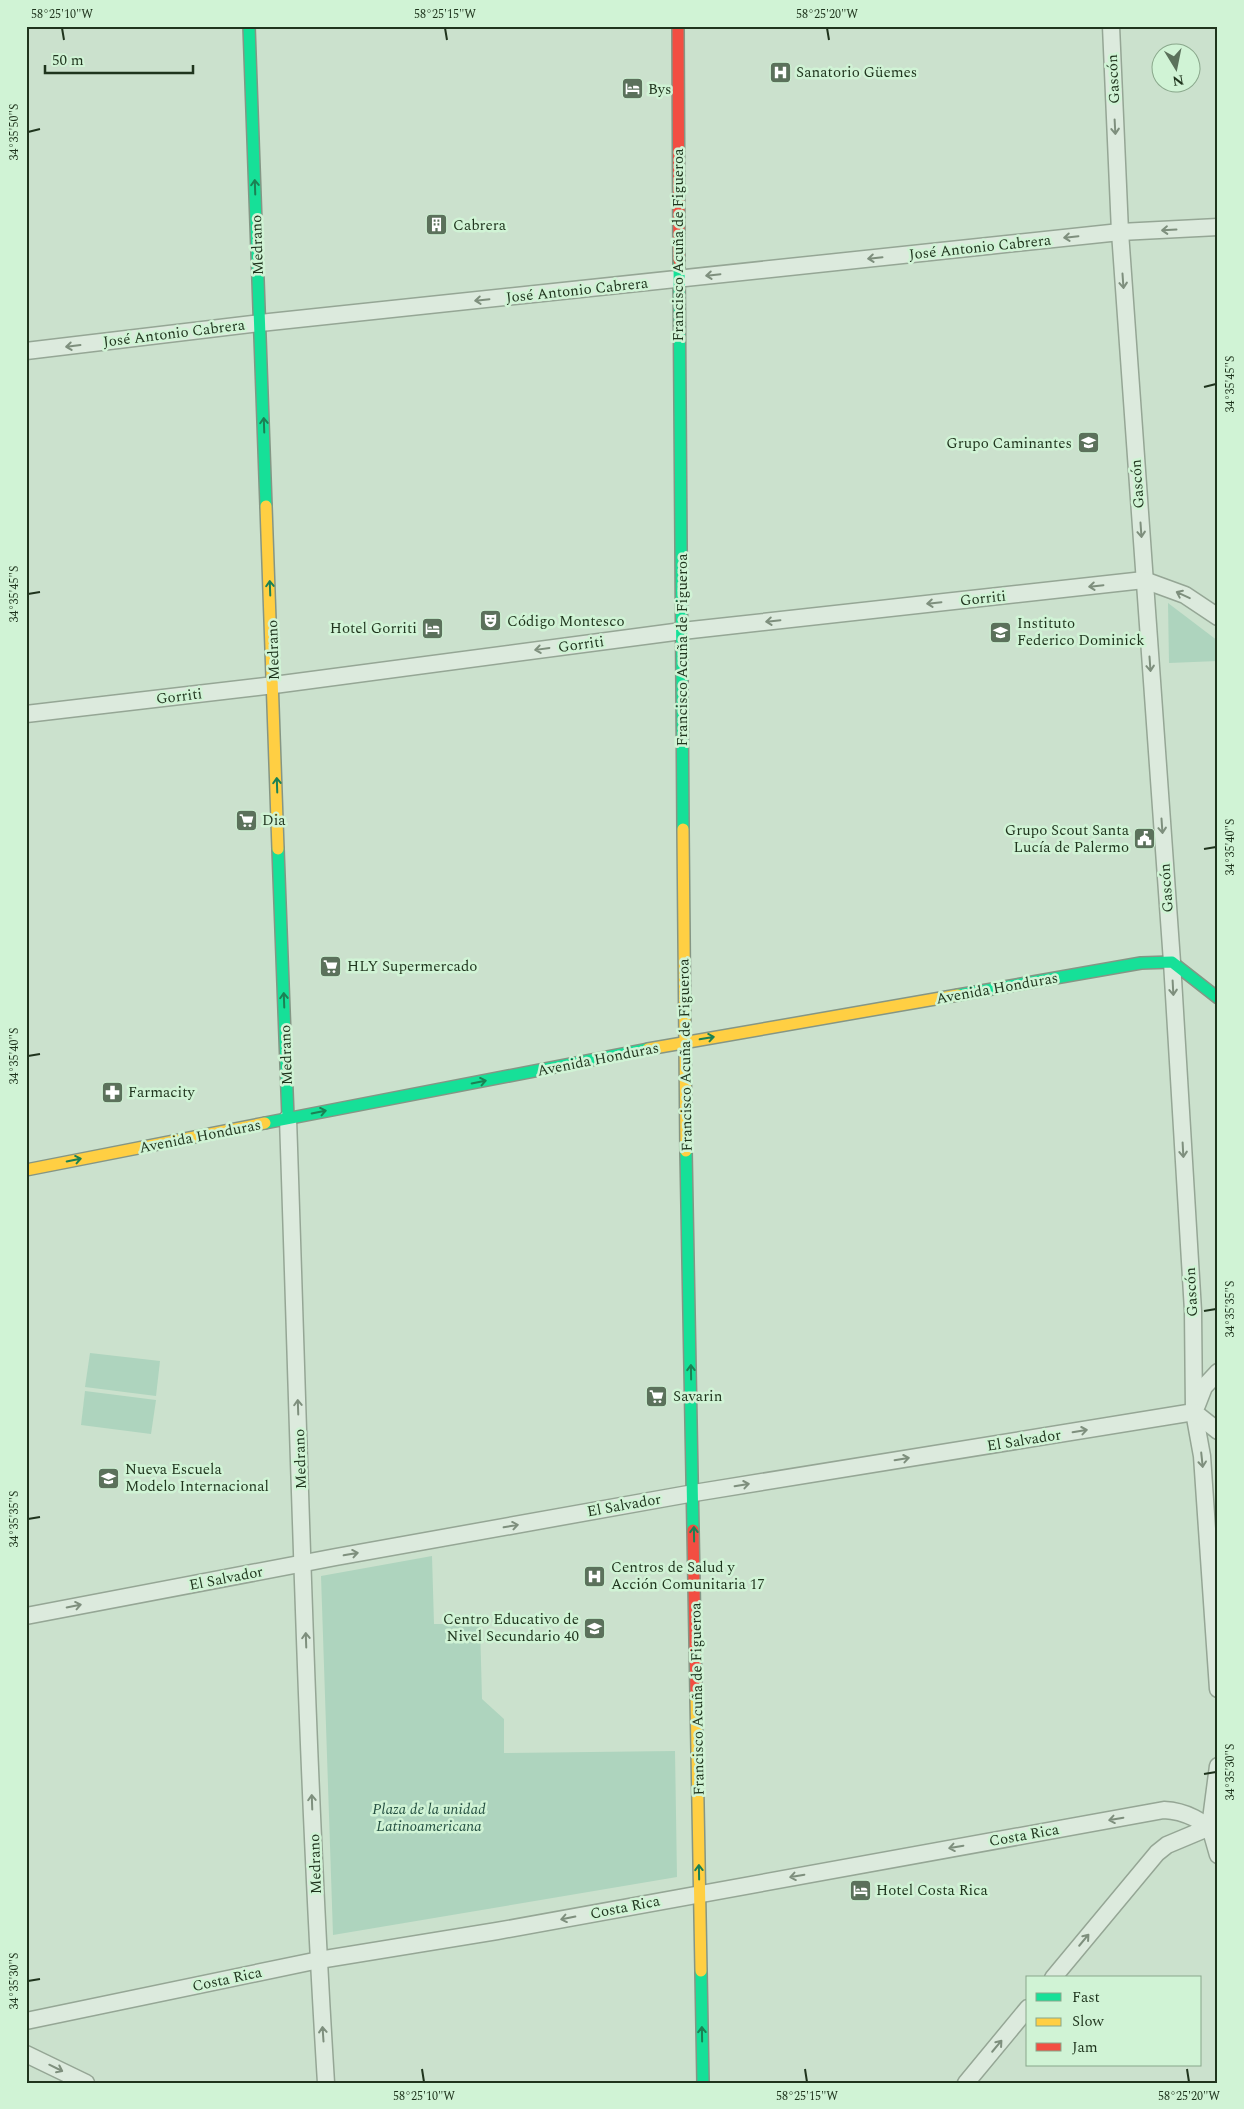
<svg xmlns="http://www.w3.org/2000/svg" width="1244" height="2109" viewBox="0 0 1244 2109" font-family="Spectral,serif">
<style>
.green{fill:#aed4be}
.lines{fill:none;stroke-linecap:round;stroke-linejoin:round}
.street-casing{stroke:#95a695;stroke-width:19}
.fast-casing{stroke:#859685;stroke-width:14}
.slow-casing{stroke:#859685;stroke-width:14}
.jam-casing{stroke:#859685;stroke-width:14}
.street{stroke:#dceadd;stroke-width:16}
.fast{stroke:#16e098;stroke-width:11}
.slow{stroke:#ffcf43;stroke-width:11}
.jam{stroke:#f24e42;stroke-width:11}
.oneway{stroke:#7e8f7d}
.oneway2{stroke:#1b8154}
.ticks{fill:none;stroke:#1f341d;stroke-width:2}
.labels{text-anchor:middle;stroke-width:5;stroke-linejoin:round;paint-order:stroke}
.poi-label{font-size:15px;fill:#1f341d;stroke:#d0f3d5;text-anchor:start}
.street-label{font-size:15px;fill:#1f341d;stroke:#d0f3d5}
.park-label{font-size:15px;font-style:italic;fill:#255042;stroke:#d0f3d5}
.neatline{fill:none;stroke:#1f341d;stroke-width:2}
.ticks-label{font-size:12px;text-anchor:middle;fill:#1f341d}
</style>
<rect width="100%" height="100%" fill="#cbe1cd"/>
<!-- green -->
<g class="green">
<path d="M1168,603L1218,641V661L1169,663Z"/>
<path d="M90,1353L160,1361L156,1396L85,1387Z"/>
<path d="M85,1391L156,1400L151,1434L81,1425Z"/>
<path d="M432,1556L434,1624H480L482,1699L504,1719V1753L675,1751L677,1877L333,1935L321,1576Z"/>
</g>
<g class="lines">
<defs>
<g id="street">
<path d="M1111,26L1120,232L1172,962L1193,1311L1194,1412L1202,1456L1218,1689"/>
<path d="M26,351L260,323L1120,232L1218,227"/>
<path d="M26,714L274,685L682,631L1144,580L1185,595L1218,617"/>
<path d="M288,1118C299,1440 306,1762 326,2083"/>
<path d="M1197,1405L1204,1387L1218,1372"/>
<path d="M26,1616L336,1557L694,1493L1194,1412L1218,1431"/>
<path d="M1218,1766L1210,1827L1218,1855"/>
<path d="M1053,1978L1157,1853L1167,1845L1210,1827L1218,1811"/>
<path d="M26,2021L319,1960L497,1931L1164,1810C1185,1811 1205,1821 1218,1837"/>
<path d="M26,2054L86,2083"/>
<path d="M966,2083L1028,2008"/>
</g>
<g id="fast">
<path d="M249,26L266,506"/>
<path d="M679,261L683,829"/>
<path d="M278,849L288,1118"/>
<path d="M958,995L1141,963L1172,962L1218,998"/>
<path d="M265,1123L648,1049"/>
<path d="M686,1151L693,1530"/>
<path d="M701,1971L703,2083"/>
</g>
<g id="slow">
<path d="M266,506L278,849"/>
<path d="M683,829L686,1151"/>
<path d="M648,1049L958,995"/>
<path d="M26,1170L265,1123"/>
<path d="M696,1695L701,1971"/>
</g>
<g id="jam">
<path d="M678,26L679,261"/>
<path d="M693,1530L696,1695"/>
</g>
</defs>
<!-- street casing -->
<use href="#street" class="street-casing"/>
<!-- fast casing -->
<use href="#fast" class="fast-casing"/>
<!-- slow casing -->
<use href="#slow" class="slow-casing"/>
<!-- jam casing -->
<use href="#jam" class="jam-casing"/>
<!-- street -->
<use href="#street" class="street"/>
<!-- fast -->
<use href="#fast" class="fast"/>
<!-- slow -->
<use href="#slow" class="slow"/>
<!-- jam -->
<use href="#jam" class="jam"/>
</g>
<!-- one-way arrows -->
<defs><path id="oneway-shaft" d="M-6 0H5M1.5-3L5.5 0L1.5 3" fill="none" stroke-width="1.6" stroke-linecap="round" stroke-linejoin="round" transform="scale(1.25)"/></defs>
<g class="oneway">
<use href="#oneway-shaft" transform="translate(1115 127) rotate(87)"/>
<use href="#oneway-shaft" transform="translate(1169 230) rotate(177)"/>
<use href="#oneway-shaft" transform="translate(1071 237) rotate(174)"/>
<use href="#oneway-shaft" transform="translate(875 258) rotate(174)"/>
<use href="#oneway-shaft" transform="translate(713 275) rotate(174)"/>
<use href="#oneway-shaft" transform="translate(1123 281) rotate(86)"/>
<use href="#oneway-shaft" transform="translate(482 300) rotate(174)"/>
<use href="#oneway-shaft" transform="translate(73 346) rotate(173)"/>
<use href="#oneway-shaft" transform="translate(1141 530) rotate(86)"/>
<use href="#oneway-shaft" transform="translate(1096 586) rotate(174)"/>
<use href="#oneway-shaft" transform="translate(1183 595) rotate(-155)"/>
<use href="#oneway-shaft" transform="translate(934 603) rotate(174)"/>
<use href="#oneway-shaft" transform="translate(773 621) rotate(174)"/>
<use href="#oneway-shaft" transform="translate(542 649) rotate(172)"/>
<use href="#oneway-shaft" transform="translate(1150 664) rotate(86)"/>
<use href="#oneway-shaft" transform="translate(1162 826) rotate(86)"/>
<use href="#oneway-shaft" transform="translate(1173 988) rotate(87)"/>
<use href="#oneway-shaft" transform="translate(1183 1150) rotate(87)"/>
<use href="#oneway-shaft" transform="translate(298 1407) rotate(-92)"/>
<use href="#oneway-shaft" transform="translate(1080 1431) rotate(-9)"/>
<use href="#oneway-shaft" transform="translate(902 1459) rotate(-9)"/>
<use href="#oneway-shaft" transform="translate(1202 1460) rotate(84)"/>
<use href="#oneway-shaft" transform="translate(742 1485) rotate(-9)"/>
<use href="#oneway-shaft" transform="translate(511 1526) rotate(-10)"/>
<use href="#oneway-shaft" transform="translate(351 1554) rotate(-10)"/>
<use href="#oneway-shaft" transform="translate(74 1606) rotate(-11)"/>
<use href="#oneway-shaft" transform="translate(306 1640) rotate(-92)"/>
<use href="#oneway-shaft" transform="translate(312 1802) rotate(-92)"/>
<use href="#oneway-shaft" transform="translate(1116 1819) rotate(170)"/>
<use href="#oneway-shaft" transform="translate(956 1847) rotate(170)"/>
<use href="#oneway-shaft" transform="translate(797 1876) rotate(170)"/>
<use href="#oneway-shaft" transform="translate(568 1918) rotate(169)"/>
<use href="#oneway-shaft" transform="translate(1084 1940) rotate(-50)"/>
<use href="#oneway-shaft" transform="translate(323 2034) rotate(-94)"/>
<use href="#oneway-shaft" transform="translate(997 2046) rotate(-50)"/>
<use href="#oneway-shaft" transform="translate(56 2068) rotate(26)"/>
</g>
<g class="oneway2">
<use href="#oneway-shaft" transform="translate(255 187) rotate(-92)"/>
<use href="#oneway-shaft" transform="translate(264 425) rotate(-92)"/>
<use href="#oneway-shaft" transform="translate(270 588) rotate(-92)"/>
<use href="#oneway-shaft" transform="translate(277 785) rotate(-92)"/>
<use href="#oneway-shaft" transform="translate(284 1000) rotate(-92)"/>
<use href="#oneway-shaft" transform="translate(707 1038) rotate(-10)"/>
<use href="#oneway-shaft" transform="translate(479 1082) rotate(-11)"/>
<use href="#oneway-shaft" transform="translate(319 1112) rotate(-11)"/>
<use href="#oneway-shaft" transform="translate(74 1160) rotate(-11)"/>
<use href="#oneway-shaft" transform="translate(691 1372) rotate(-91)"/>
<use href="#oneway-shaft" transform="translate(694 1534) rotate(-91)"/>
<use href="#oneway-shaft" transform="translate(699 1872) rotate(-91)"/>
<use href="#oneway-shaft" transform="translate(702 2034) rotate(-91)"/>
</g>
<!-- ticks -->
<path class="ticks" d="M62,28L64,40M445,28L447,40M827,28L829,40M28,132L40,129M1204,387L1216,384M28,594L40,592M1204,849L1216,847M28,1056L40,1054M1204,1311L1216,1309M28,1519L40,1517M1204,1774L1216,1772M28,1981L40,1979M422,2069L424,2082M805,2069L807,2082M1187,2069L1189,2082"/>
<!-- icons -->
<defs>
<symbol id="hospital-square" viewBox="-11 -11 22 22"><rect x="-9" y="-9" width="18" height="18" rx="4" fill="#5b715b" stroke="#d0f3d5"/><path d="M-5-5h3v3.5h4V-5h3V5h-3V1.5h-4V5h-3Z" fill="#fff"/></symbol>
<symbol id="hotel-square" viewBox="-11 -11 22 22"><rect x="-9" y="-9" width="18" height="18" rx="4" fill="#5b715b" stroke="#d0f3d5"/><path d="M-6-4.5h1.5V1H6V5H4.5V3h-9V5H-6ZM-4 0a1.8 1.8 0 1 1 3.6 0ZM.5 0V-2.5h3Q6-2.5 6 0Z" fill="#fff"/></symbol>
<symbol id="building-square" viewBox="-11 -11 22 22"><rect x="-9" y="-9" width="18" height="18" rx="4" fill="#5b715b" stroke="#d0f3d5"/><path d="M-4-6H4V6H1V3H-1V6H-4ZM-2.5-4.3h1.7v1.8h-1.7ZM.8-4.3h1.7v1.8H.8ZM-2.5-1h1.7V.8h-1.7ZM.8-1h1.7V.8H.8Z" fill="#fff"/></symbol>
<symbol id="school-square" viewBox="-11 -11 22 22"><rect x="-9" y="-9" width="18" height="18" rx="4" fill="#5b715b" stroke="#d0f3d5"/><path d="M0-5L7-2L0 1L-7-2ZM-4 1L0 2.5L4 1V4Q0 6-4 4Z" fill="#fff"/></symbol>
<symbol id="theatre-square" viewBox="-11 -11 22 22"><rect x="-9" y="-9" width="18" height="18" rx="4" fill="#5b715b" stroke="#d0f3d5"/><path d="M-5-5.5Q0-4 5-5.5V0Q5 5 0 6Q-5 5-5 0ZM-3.3-2.5H-1v1.5H-3.3ZM1-2.5H3.3v1.5H1ZM-2.8 1Q0 5.5 2.8 1Z" fill="#fff"/></symbol>
<symbol id="supermarket-square" viewBox="-11 -11 22 22"><rect x="-9" y="-9" width="18" height="18" rx="4" fill="#5b715b" stroke="#d0f3d5"/><path d="M-6-5.5h2.5l.6 2H6L4.5 2H-2.5L-4.4-4H-6ZM-1.5 3.2a1.3 1.3 0 1 0 .1 0ZM3 3.2a1.3 1.3 0 1 0 .1 0Z" fill="#fff"/></symbol>
<symbol id="civic-square" viewBox="-11 -11 22 22"><rect x="-9" y="-9" width="18" height="18" rx="4" fill="#5b715b" stroke="#d0f3d5"/><path d="M-.6-6.5H3V-4.5H.6V-3L4-1V1h2V6H-6V1h2V-1L-.6-3ZM-1.2 2.5V6h2.4V2.5Z" fill="#fff"/></symbol>
<symbol id="pharmacy-square" viewBox="-11 -11 22 22"><rect x="-9" y="-9" width="18" height="18" rx="4" fill="#5b715b" stroke="#d0f3d5"/><path d="M-2-6h4v4h4v4h-4v4h-4v-4h-4v-4h4Z" fill="#fff"/></symbol>
</defs>
<g fill-rule="evenodd">
<use href="#hospital-square" x="768" y="60" width="25" height="25"/>
<use href="#hotel-square" x="620" y="76" width="25" height="25"/>
<use href="#building-square" x="424" y="212" width="25" height="25"/>
<use href="#school-square" x="1076" y="430" width="25" height="25"/>
<use href="#theatre-square" x="478" y="608" width="25" height="25"/>
<use href="#hotel-square" x="420" y="616" width="25" height="25"/>
<use href="#school-square" x="988" y="620" width="25" height="25"/>
<use href="#supermarket-square" x="234" y="808" width="25" height="25"/>
<use href="#civic-square" x="1132" y="826" width="25" height="25"/>
<use href="#supermarket-square" x="318" y="954" width="25" height="25"/>
<use href="#pharmacy-square" x="100" y="1080" width="25" height="25"/>
<use href="#supermarket-square" x="644" y="1384" width="25" height="25"/>
<use href="#school-square" x="96" y="1466" width="25" height="25"/>
<use href="#hospital-square" x="582" y="1564" width="25" height="25"/>
<use href="#school-square" x="582" y="1616" width="25" height="25"/>
<use href="#hotel-square" x="848" y="1878" width="25" height="25"/>
</g>
<g class="labels">
<!-- poi labels -->
<g class="poi-label">
<text x="796" y="77">Sanatorio Güemes</text>
<text x="648" y="94">Bys</text>
<text x="453" y="230">Cabrera</text>
<text x="1072" y="448" text-anchor="end">Grupo Caminantes</text>
<text x="507" y="626">Código Montesco</text>
<text x="1017" y="628">Instituto<tspan x="1017" dy="17">Federico Dominick</tspan></text>
<text x="417" y="633" text-anchor="end">Hotel Gorriti</text>
<text x="262" y="825">Dia</text>
<text x="1129" y="835" text-anchor="end">Grupo Scout Santa<tspan x="1129" dy="17">Lucía de Palermo</tspan></text>
<text x="347" y="971">HLY Supermercado</text>
<text x="128" y="1097">Farmacity</text>
<text x="673" y="1401">Savarin</text>
<text x="125" y="1474">Nueva Escuela<tspan x="125" dy="17">Modelo Internacional</tspan></text>
<text x="611" y="1572">Centros de Salud y<tspan x="611" dy="17">Acción Comunitaria 17</tspan></text>
<text x="579" y="1624" text-anchor="end">Centro Educativo de<tspan x="579" dy="17">Nivel Secundario 40</tspan></text>
<text x="876" y="1895">Hotel Costa Rica</text>
</g>
<!-- street labels -->
<g class="street-label">
<text transform="translate(1113 79) rotate(-93)" y="5">Gascón</text>
<text transform="translate(257 245) rotate(-92)" y="5">Medrano</text>
<text transform="translate(678 245) rotate(-90)" y="5">Francisco Acuña de Figueroa</text>
<text transform="translate(980 247) rotate(-6)" y="5">José Antonio Cabrera</text>
<text transform="translate(577 290) rotate(-6)" y="5">José Antonio Cabrera</text>
<text transform="translate(174 333) rotate(-7)" y="5">José Antonio Cabrera</text>
<text transform="translate(1137 484) rotate(-94)" y="5">Gascón</text>
<text transform="translate(983 598) rotate(-6)" y="5">Gorriti</text>
<text transform="translate(581 644) rotate(-8)" y="5">Gorriti</text>
<text transform="translate(273 650) rotate(-92)" y="5">Medrano</text>
<text transform="translate(682 650) rotate(-90)" y="5">Francisco Acuña de Figueroa</text>
<text transform="translate(179 696) rotate(-7)" y="5">Gorriti</text>
<text transform="translate(1166 888) rotate(-94)" y="5">Gascón</text>
<text transform="translate(997 988) rotate(-10)" y="5">Avenida Honduras</text>
<text transform="translate(286 1055) rotate(-92)" y="5">Medrano</text>
<text transform="translate(685 1055) rotate(-91)" y="5">Francisco Acuña de Figueroa</text>
<text transform="translate(598 1059) rotate(-11)" y="5">Avenida Honduras</text>
<text transform="translate(200 1136) rotate(-11)" y="5">Avenida Honduras</text>
<text transform="translate(1191 1292) rotate(-93)" y="5">Gascón</text>
<text transform="translate(1024 1440) rotate(-9)" y="5">El Salvador</text>
<text transform="translate(300 1459) rotate(-92)" y="5">Medrano</text>
<text transform="translate(624 1505) rotate(-10)" y="5">El Salvador</text>
<text transform="translate(226 1578) rotate(-11)" y="5">El Salvador</text>
<text transform="translate(697 1699) rotate(-91)" y="5">Francisco Acuña de Figueroa</text>
<text transform="translate(1024 1835) rotate(-10)" y="5">Costa Rica</text>
<text transform="translate(315 1864) rotate(-92)" y="5">Medrano</text>
<text transform="translate(625 1907) rotate(-11)" y="5">Costa Rica</text>
<text transform="translate(227 1979) rotate(-12)" y="5">Costa Rica</text>
</g>
<!-- park labels -->
<g class="park-label">
<text x="429" y="1814">Plaza de la unidad<tspan x="429" dy="17">Latinoamericana</tspan></text>
</g>
</g>
<!-- border -->
<rect width="1244" height="2109" fill="none" stroke="#d0f3d5" stroke-width="55"/>
<!-- legend -->
<rect x="1026" y="1976" width="175" height="90" fill="#d0f3d5" stroke="#89a78b"/>
<rect x="1036" y="1993" width="25" height="8" fill="#16e098" stroke="#89a78b"/>
<text x="1072" y="2002" font-size="15" fill="#1f341d">Fast</text>
<rect x="1036" y="2018" width="25" height="8" fill="#ffcf43" stroke="#89a78b"/>
<text x="1072" y="2026" font-size="15" fill="#1f341d">Slow</text>
<rect x="1036" y="2043" width="25" height="8" fill="#f24e42" stroke="#89a78b"/>
<text x="1072" y="2052" font-size="15" fill="#1f341d">Jam</text>
<!-- north arrow -->
<g transform="translate(1176 68) rotate(170)"><circle r="24" fill="#d0f3d5" stroke="#89a78b"/>
<path d="M0-4L9 19L0 12L-9 19Z" fill="#5b715b"/>
<text y="-8" font-size="14" font-weight="bold" text-anchor="middle" fill="#1f341d">N</text>
</g>
<!-- scale -->
<path d="M45 65v8h148v-8" fill="none" stroke="#1f341d" stroke-width="2.5"/>
<text x="52" y="65" font-size="15" fill="#1f341d" stroke="#d0f3d5" stroke-width="4" paint-order="stroke">50 m</text>
<rect x="28" y="28" width="1188" height="2054" class="neatline"/>
<g class="ticks-label">
<text x="62" y="18">58°25'10"W</text>
<text x="445" y="18">58°25'15"W</text>
<text x="827" y="18">58°25'20"W</text>
<text transform="translate(14 132) rotate(-90)" y="4">34°35'50"S</text>
<text transform="translate(1230 384) rotate(-90)" y="4">34°35'45"S</text>
<text transform="translate(14 594) rotate(-90)" y="4">34°35'45"S</text>
<text transform="translate(1230 847) rotate(-90)" y="4">34°35'40"S</text>
<text transform="translate(14 1056) rotate(-90)" y="4">34°35'40"S</text>
<text transform="translate(1230 1309) rotate(-90)" y="4">34°35'35"S</text>
<text transform="translate(14 1519) rotate(-90)" y="4">34°35'35"S</text>
<text transform="translate(1230 1772) rotate(-90)" y="4">34°35'30"S</text>
<text transform="translate(14 1981) rotate(-90)" y="4">34°35'30"S</text>
<text x="424" y="2100">58°25'10"W</text>
<text x="807" y="2100">58°25'15"W</text>
<text x="1189" y="2100">58°25'20"W</text>
</g>
</svg>
